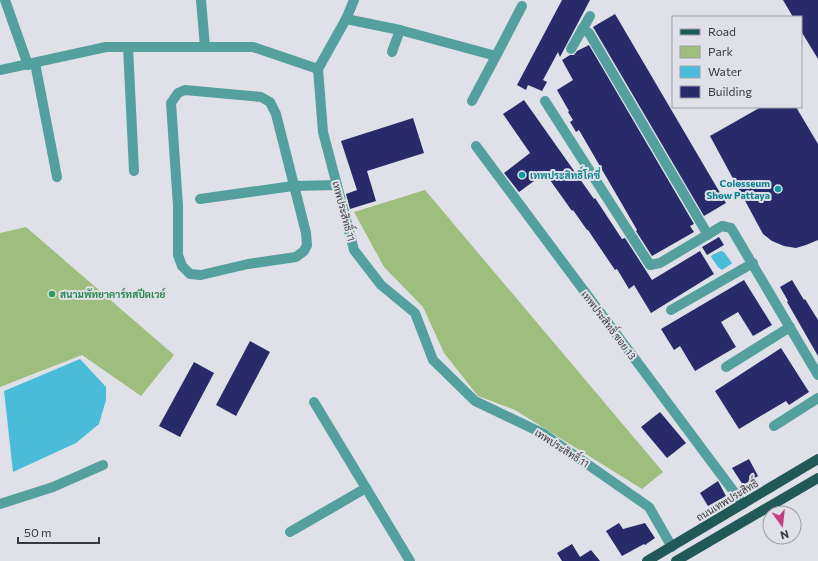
<svg xmlns="http://www.w3.org/2000/svg" width="818" height="561" viewBox="0 0 818 561" font-family="Commissioner,Sarabun,sans-serif">
<style>
.green{fill:#9dbe7c}
.water{fill:#49bcda}
.building{fill:#282a6a}
.lines{fill:none;stroke-linecap:round;stroke-linejoin:round}
.minor{stroke:#53a09e;stroke-width:10}
.major{stroke:#215958;stroke-width:10}
.culture-dot{fill:#0f9aa8;stroke:#e0e1e8;stroke-width:1.5}
.leisure-dot{fill:#2e9e5b;stroke:#e0e1e8;stroke-width:1.5}
.labels{text-anchor:middle;stroke-width:4;stroke-linejoin:round;paint-order:stroke}
.culture-label{font-size:10px;font-weight:bold;fill:#0d838f;stroke:#e0e1e8;text-anchor:start}
.street-label{font-size:10px;fill:#38393c;stroke:#e0e1e8}
.leisure-label{font-size:10px;font-weight:bold;fill:#27864d;stroke:#e0e1e8;text-anchor:start}
</style>
<rect width="100%" height="100%" fill="#e0e1e8"/>
<!-- green -->
<g class="green">
<path d="M425,190L663,472L642,489L515,410L478,396L444,353L423,307L384,267L354,212Z"/>
<path d="M26,227L174,355L141,396L82,355L0,387V233Z"/>
</g>
<!-- water -->
<g class="water">
<path d="M721,251L724,252L732,263L731,264L722,270L718,267L711,257L712,255Z"/>
<path d="M80,359L106,387V400L99,424L76,443L13,472L4,391Z"/>
</g>
<!-- building -->
<g class="building">
<path d="M562,0H590L560,57L558,52L543,80L547,82L542,91L528,85L526,90L517,85Z"/>
<path d="M783,0H818V59L801,31V17H793Z"/>
<path d="M615,14L726,203L704,216L593,27Z"/>
<path d="M589,45L694,224L690,226L694,232L652,256L636,231L637,230L579,130L576,132L570,122L573,120L568,112L569,111L557,90L573,80L562,60L570,55H574L577,51Z"/>
<path d="M524,100L594,199L595,198L622,239L625,238L652,280L700,251L714,274L651,313L634,285L629,289L617,269L615,270L588,230H587L573,210L572,211L545,173L519,192L504,173L530,153L503,114Z"/>
<path d="M761,107H796L818,144V240L806,245L796,248L784,246L772,241L763,234L710,136Z"/>
<path d="M413,118L424,153L367,171L376,201L350,209L346,194L357,190L341,141Z"/>
<path d="M719,237L724,245L707,255L702,247Z"/>
<path d="M744,280L772,325L753,336L738,312L721,322L736,347L695,371L680,346L674,350L661,329Z"/>
<path d="M792,280L804,300L805,299L818,320V356L787,302L788,301L780,287Z"/>
<path d="M250,341L270,352L236,416L216,405Z"/>
<path d="M781,348L809,392L789,405L786,401L739,429L715,391Z"/>
<path d="M194,362L214,373L180,437L159,426Z"/>
<path d="M660,412L686,443L667,458L641,427Z"/>
<path d="M749,459L758,476L743,485L732,468Z"/>
<path d="M718,481L726,496L708,506L700,493Z"/>
<path d="M619,523L623,529L645,523L655,538L645,545L644,544L622,556L606,531Z"/>
<path d="M572,544L580,557L591,550L600,561H562L557,553Z"/>
</g>
<g class="lines">
<!-- minor -->
<g class="minor">
<path d="M5,0L28,65"/>
<path d="M201,0L205,47"/>
<path d="M354,0L346,19L318,69L323,132L354,250L381,285L415,313L433,360L475,401L544,434L649,507L672,547"/>
<path d="M346,19L400,30L496,56L472,101"/>
<path d="M582,29L589,33L708,235"/>
<path d="M128,47L134,171"/>
<path d="M571,49L590,16"/>
<path d="M392,52L400,30"/>
<path d="M496,56L522,6"/>
<path d="M35,63L57,177"/>
<path d="M0,70L106,47H253L318,69"/>
<path d="M185,90L261,97L270,102L276,114L306,233L307,245L304,251L296,257L248,264L201,275L190,274L182,266L178,255V206L171,103L178,93Z"/>
<path d="M545,101L650,265L660,263L722,226L731,228L818,375"/>
<path d="M476,146L743,504"/>
<path d="M200,199L293,186L337,185"/>
<path d="M671,310L753,263"/>
<path d="M726,367L790,327"/>
<path d="M314,402L410,561"/>
<path d="M774,426L818,398"/>
<path d="M0,504L53,487L103,465"/>
<path d="M290,532L366,488"/>
</g>
<!-- major -->
<g class="major">
<path d="M647,561L818,459"/>
<path d="M676,561L818,478"/>
</g>
</g>
<!-- markers -->
<g class="culture-dot">
<circle cx="522" cy="175" r="4"/>
<circle cx="778" cy="189" r="4"/>
</g>
<circle class="leisure-dot" cx="52" cy="294" r="4"/>
<g class="labels">
<!-- culture labels -->
<g class="culture-label">
<text x="530" y="179">เทพประสิทธิ์โคซี่</text>
<text x="770" y="187" text-anchor="end">Colosseum<tspan x="770" dy="12">Show Pattaya</tspan></text>
</g>
<!-- street labels -->
<g class="street-label">
<text transform="translate(344 211) rotate(75)" y="4">เทพประสิทธิ์ 11</text>
<text transform="translate(609 325) rotate(53)" y="4">เทพประสิทธิ์ ซอย 13</text>
<text transform="translate(562 448) rotate(33)" y="4">เทพประสิทธิ์ 11</text>
<text transform="translate(727 500) rotate(-31)" y="4">ถนนเทพประสิทธิ์</text>
</g>
<!-- leisure labels -->
<g class="leisure-label">
<text x="60" y="298">สนามพัทยาคาร์ทสปีดเวย์</text>
</g>
</g>
<!-- legend -->
<rect x="672" y="16" width="130" height="92" fill="#e0e1e8" stroke="#9d9ea3"/>
<rect x="680" y="29" width="20" height="6" fill="#215958" stroke="#9d9ea3"/>
<text x="708" y="36" font-size="12" fill="#38393c">Road</text>
<rect x="680" y="46" width="20" height="12" fill="#9dbe7c" stroke="#9d9ea3"/>
<text x="708" y="56" font-size="12" fill="#38393c">Park</text>
<rect x="680" y="66" width="20" height="12" fill="#49bcda" stroke="#9d9ea3"/>
<text x="708" y="76" font-size="12" fill="#38393c">Water</text>
<rect x="680" y="86" width="20" height="12" fill="#282a6a" stroke="#9d9ea3"/>
<text x="708" y="96" font-size="12" fill="#38393c">Building</text>
<!-- north arrow -->
<g transform="translate(782 525) rotate(165)"><circle r="19" fill="#e0e1e8" stroke="#9d9ea3"/>
<path d="M0-3L7 15L0 10L-7 15Z" fill="#c53f80"/>
<text y="-6" font-size="11" font-weight="bold" text-anchor="middle" fill="#38393c">N</text>
</g>
<!-- scale -->
<path d="M18 537v6h81v-6" fill="none" stroke="#38393c" stroke-width="2"/>
<text x="24" y="537" font-size="12" fill="#38393c" stroke="#e0e1e8" stroke-width="3" paint-order="stroke">50 m</text>
</svg>
